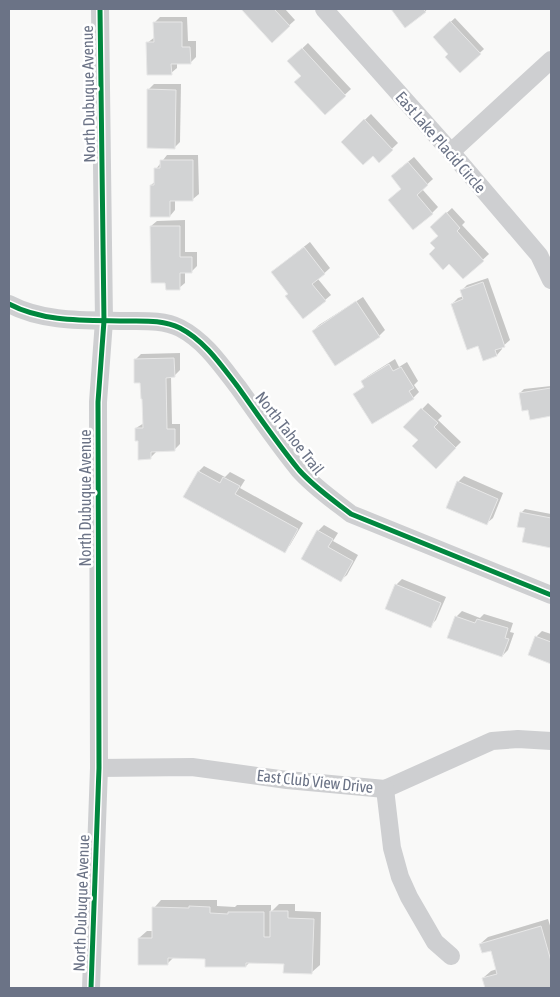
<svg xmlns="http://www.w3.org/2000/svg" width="560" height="997" viewBox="0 0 560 997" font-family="'Asap Condensed',sans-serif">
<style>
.shadow{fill:#0003}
.building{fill:#d2d3d4;stroke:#e8e8e8}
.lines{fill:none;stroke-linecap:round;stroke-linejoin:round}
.minor{stroke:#cecfd1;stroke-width:18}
.cycleway-casing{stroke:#fff;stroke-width:8}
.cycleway{stroke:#00873e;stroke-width:5}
.labels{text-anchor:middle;stroke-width:5;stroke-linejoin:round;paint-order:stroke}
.street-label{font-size:16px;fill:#6b7386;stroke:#fff}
</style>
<rect width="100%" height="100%" fill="#f9f9f8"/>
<!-- shadow -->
<g class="shadow">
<path d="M242,9H285L295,20L272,41Z"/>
<path d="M392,9H428L405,26Z"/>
<path d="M160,17H187L188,41H196V57L190,63H177V68L171,73L147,43L155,37L154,23Z"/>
<path d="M455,18L484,49L460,71L449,53L434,37Z"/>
<path d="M308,43L351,89L325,113L302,76L289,61Z"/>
<path d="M154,84H181L180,142L175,147L148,90Z"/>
<path d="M371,114L398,143L379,161L373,154L342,142Z"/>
<path d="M167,155H198L199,194L193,199L175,200V210L170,216L151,185L156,181V169Z"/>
<path d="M414,157L433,179L422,189L438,207L432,213L403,188L398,170Z"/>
<path d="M452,208L465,222L462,225L489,254L463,278L437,248L440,235L438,221Z"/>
<path d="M185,220V252H197V266L191,272H185V283L179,288L167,282L151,226L157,221Z"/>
<path d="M310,242L330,268L318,279L331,295L325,300L290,294L278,267Z"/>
<path d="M488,278L510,340L502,347V349L497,355L484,359L479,344L452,304L458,298L464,296L462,290L467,285Z"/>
<path d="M363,297L385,330L379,336L313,331L319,325Z"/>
<path d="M180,353V370L174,376H171L172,424H180V444L175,449L156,450V452L150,458L139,440L136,428L144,423L141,382L135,360L141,354Z"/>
<path d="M395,359L399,367L407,362L418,381L414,385L419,392L413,398L355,394L365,386L362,381L368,376Z"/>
<path d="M551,386V415L531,418L529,409L520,393L524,389Z"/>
<path d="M428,403L442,416L438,420L461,442L436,467L419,440L405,427Z"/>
<path d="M204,466L225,477L230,472L245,480L240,488L303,523L290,545L284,551L199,471Z"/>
<path d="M464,476L503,493L493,518L487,523L458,482Z"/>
<path d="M525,509L551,514V547L523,541L526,527L522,512Z"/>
<path d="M324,525L338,533L333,541L358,555L347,575L341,580L302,559L318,531Z"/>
<path d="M402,579L446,597L436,620L430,626L396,585Z"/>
<path d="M462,611L480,618L484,614L513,623L510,632L514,633L508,650L502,656L456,617Z"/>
<path d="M542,631L551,634V662L530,654L537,636Z"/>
<path d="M161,900H217V906L235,907L237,905H271V912L279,904H295V911L321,912L320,965L312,972L285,962H250L246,966L206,958L174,957L167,964L139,938L147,931H153L154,908Z"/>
<path d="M548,919L551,929V988H486L483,978L491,971L497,969L491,949L480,944L488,937Z"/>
</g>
<!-- building -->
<g class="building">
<path d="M241,9H274L290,26L272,43Z"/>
<path d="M391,9H423L426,12L405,28Z"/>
<path d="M450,21L481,54L460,73L445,57L448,54L433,37Z"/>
<path d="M153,22H182V47H190L191,64H171L172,75H147L146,42H154Z"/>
<path d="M302,48L346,96L325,115L294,82L301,76L287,61Z"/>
<path d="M147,89L176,90L175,149L147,148Z"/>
<path d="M364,119L393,150L379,163L373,156L363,165L341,142Z"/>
<path d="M160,160H193V201H170V217H150V185H154V168H160Z"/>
<path d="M408,162L428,185L417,195L433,214L413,230L388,200L401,189L391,176Z"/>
<path d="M446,212L460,228L457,231L484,261L463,279L449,264L443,270L429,254L435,248L430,243L438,236L430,227Z"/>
<path d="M150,226H180V257H192V273H180V290H166L165,283H151Z"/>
<path d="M304,247L325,274L312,284L326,301L303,319L285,296L288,294L271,272Z"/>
<path d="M483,282L505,347L495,350L497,356L483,361L478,346L467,350L451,304L463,299L460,290Z"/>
<path d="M356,301L380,337L335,366L312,331Z"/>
<path d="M174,358L175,377L166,378L167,429H175V451L151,452V459L138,460V441H135V428H143L142,399H141L140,383H134V359Z"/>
<path d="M389,364L393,371L401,367L414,388L409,391L414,399L372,424L353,394L364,387L361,381Z"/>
<path d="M551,388V416L530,420L528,410L522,411L519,393Z"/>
<path d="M421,408L438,423L434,427L456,448L436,469L412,446L418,440L403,427Z"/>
<path d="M198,471L220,483L223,477L240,486L235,494L298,529L285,553L183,497Z"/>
<path d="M457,481L498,499L487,525L446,508Z"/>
<path d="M520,512L551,518V548L522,542L525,528L517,527Z"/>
<path d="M317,530L333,539L328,547L353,561L341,582L301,559Z"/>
<path d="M395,584L441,603L431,628L385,609Z"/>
<path d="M455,616L475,623L477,619L508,628L505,638L509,639L502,657L447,638Z"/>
<path d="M535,636L551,642V664L528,655Z"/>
<path d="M189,906L210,907V913L228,914V912H264V937H270V911H288V918L314,919L312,974L283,973L284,964L246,963V967H205V959L168,958V965H138V938H152V907L189,908Z"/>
<path d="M541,926L551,961V988H485L482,978L497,974L491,951L482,953L479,944Z"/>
</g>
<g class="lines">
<!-- minor -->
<g class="minor">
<path d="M324,9L451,152L539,255L551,280"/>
<path d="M451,152L551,60"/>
<path d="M9,304C45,323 88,320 128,321C145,321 164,320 180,328C205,341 221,365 238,387C258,415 277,443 299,470C314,487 333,500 351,514L551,595"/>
<path d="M99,768L192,767L287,780L385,789L492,741L518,739L551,741"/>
<path d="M385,789L392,848L400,877L409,897L435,942L451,956"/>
<path d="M91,988L99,768L98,402L104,321L100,9"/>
</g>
<defs>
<g id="cycleway">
<path d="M9,304C45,323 88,320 128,321C145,321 164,320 180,328C205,341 221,365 238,387C258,415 277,443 299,470C314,487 333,500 351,514L551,595"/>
<path d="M91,988L99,768L98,402L104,321L100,9"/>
</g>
</defs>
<!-- cycleway casing -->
<use href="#cycleway" class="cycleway-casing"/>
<!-- cycleway -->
<use href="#cycleway" class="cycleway"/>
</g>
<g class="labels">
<!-- street labels -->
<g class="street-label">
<text transform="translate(88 94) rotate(-91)" y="6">North Dubuque Avenue</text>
<text transform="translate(441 142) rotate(49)" y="6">East Lake Placid Circle</text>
<text transform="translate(290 433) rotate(52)" y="6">North Tahoe Trail</text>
<text transform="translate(85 498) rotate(-90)" y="6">North Dubuque Avenue</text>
<text transform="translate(315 781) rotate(6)" y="6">East Club View Drive</text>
<text transform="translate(81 903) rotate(-88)" y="6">North Dubuque Avenue</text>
</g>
</g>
<!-- border -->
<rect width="560" height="997" fill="none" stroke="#6b7386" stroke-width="20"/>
</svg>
